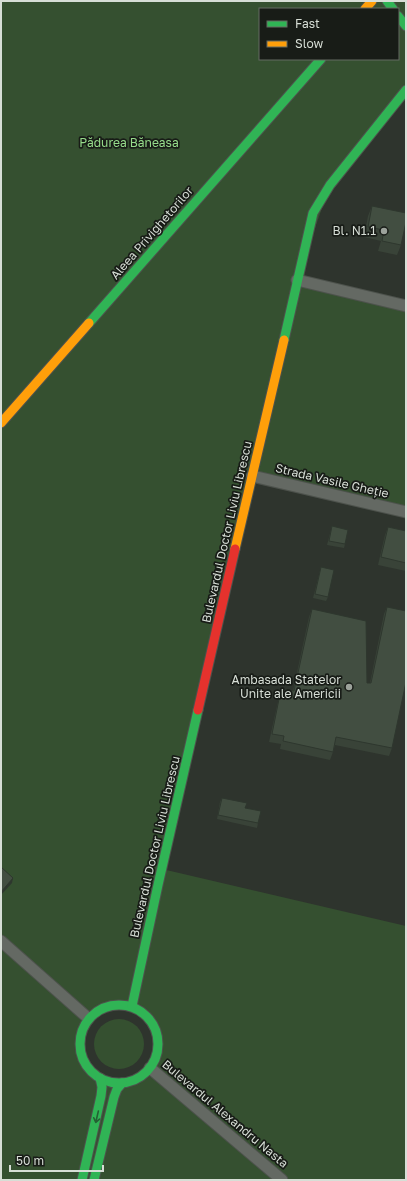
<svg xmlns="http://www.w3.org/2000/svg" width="407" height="1181" viewBox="0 0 407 1181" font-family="'Golos Text',sans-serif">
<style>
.green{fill:#355030;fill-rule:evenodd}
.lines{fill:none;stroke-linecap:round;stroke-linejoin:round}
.street-casing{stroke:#4d524c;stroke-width:13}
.fast-casing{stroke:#4d524c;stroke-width:11}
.slow-casing{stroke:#4d524c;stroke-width:11}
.jam-casing{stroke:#4d524c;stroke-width:11}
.street{stroke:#646963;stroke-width:11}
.fast{stroke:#30b455;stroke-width:9}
.slow{stroke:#ff9f0a;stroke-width:9}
.jam{stroke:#e5322d;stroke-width:9}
.wall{fill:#394338}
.shaded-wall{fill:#2e372e}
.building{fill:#424e41;stroke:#2e372e}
.oneway{stroke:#236033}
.poi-dot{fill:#9ca29b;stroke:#181c17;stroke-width:1.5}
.labels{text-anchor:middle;stroke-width:3.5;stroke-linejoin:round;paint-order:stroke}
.park-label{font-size:12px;fill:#96dc8b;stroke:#181c17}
.poi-label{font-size:12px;fill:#d7ded6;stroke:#181c17;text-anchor:end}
.street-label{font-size:12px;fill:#d7ded6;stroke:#181c17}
</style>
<rect width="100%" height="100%" fill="#2e342d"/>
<!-- green -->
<g class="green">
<path d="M1,1H406V90L330,185L297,280L406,306V512L252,476L162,869L406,926V1180H1ZM260,9H398V59H260ZM113,1004C174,1003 171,1084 116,1083C104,1083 93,1075 86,1065C75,1049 79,1025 94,1013C100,1008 106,1007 113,1004Z"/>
<circle cx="119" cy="1044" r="25"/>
</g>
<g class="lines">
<defs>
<g id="street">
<path d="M297,280L406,306"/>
<path d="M252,476L406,512"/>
<path d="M1,941L88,1018"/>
<path d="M150,1068L282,1180"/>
</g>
<g id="fast">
<path d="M387,1L393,9"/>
<path d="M398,16L406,26"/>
<path d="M89,323L321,59"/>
<path d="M284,340L313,213L330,185L406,90"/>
<circle cx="119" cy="1044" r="39"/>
<path d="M132,1006L158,885L198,710"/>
<path d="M82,1180L101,1096L102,1087L100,1078"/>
<path d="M94,1180L114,1097L117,1089L122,1083"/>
</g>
<g id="slow">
<path d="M365,9L372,1"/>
<path d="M1,423L89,323"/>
<path d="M235,549L284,340"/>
</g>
<path id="jam" d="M198,710L235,549"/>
</defs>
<!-- street casing -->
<use href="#street" class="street-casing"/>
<!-- fast casing -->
<use href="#fast" class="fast-casing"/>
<!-- slow casing -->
<use href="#slow" class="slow-casing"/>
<!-- jam casing -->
<use href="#jam" class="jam-casing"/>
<!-- street -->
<use href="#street" class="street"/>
<!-- fast -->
<use href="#fast" class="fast"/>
<!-- slow -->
<use href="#slow" class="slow"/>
<!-- jam -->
<use href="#jam" class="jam"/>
</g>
<!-- wall -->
<g class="wall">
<path d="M372,206L401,245L397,255L378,251L381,241L364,237L368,216Z"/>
<path d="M332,526L345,544L344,548L327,545Z"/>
<path d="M388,527L406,531V571L378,565L385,535Z"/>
<path d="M321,567L328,597L326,601L313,598Z"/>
<path d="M387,607L392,748L389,756L335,745L333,752L330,760L280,749L281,744L269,742L279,697L281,689L293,691L309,617L312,609L367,683H370L384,614Z"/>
<path d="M222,798L245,808L258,823L257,828L217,819L220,802Z"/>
</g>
<!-- shaded-wall -->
<path class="shaded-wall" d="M13,878L12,883L1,895V892Z"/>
<!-- building -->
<g class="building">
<path d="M372,206L406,213V222L401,245L382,241L384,230L368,227Z"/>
<path d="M332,526L348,530L345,544L329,541Z"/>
<path d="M388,527L406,531V563L381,557Z"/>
<path d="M321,567L334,570L328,597L315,594Z"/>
<path d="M387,607L406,611V682L392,748L336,737L333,752L283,741L284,736L272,734L281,689L294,691L312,609L366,621L367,683H371Z"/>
<path d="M222,798L247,803L245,808L261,811L258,823L218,815Z"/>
<path d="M1,867L13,878L1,892Z"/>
</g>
<!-- one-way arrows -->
<defs><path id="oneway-shaft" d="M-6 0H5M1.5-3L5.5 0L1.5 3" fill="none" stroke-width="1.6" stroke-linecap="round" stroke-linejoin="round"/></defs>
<use class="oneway" href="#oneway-shaft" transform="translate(97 1117) rotate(103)"/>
<!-- markers -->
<g class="poi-dot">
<circle cx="384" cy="231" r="4"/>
<circle cx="349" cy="687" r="4"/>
</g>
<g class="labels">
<!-- park labels -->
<g class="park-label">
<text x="129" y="147">Pădurea Băneasa</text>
</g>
<!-- poi labels -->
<g class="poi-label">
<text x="376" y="235">Bl. N1.1</text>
<text x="341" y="684">Ambasada Statelor<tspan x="341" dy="14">Unite ale Americii</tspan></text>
</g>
<!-- street labels -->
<g class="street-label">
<text transform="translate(152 233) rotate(-49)" y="4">Aleea Privighetorilor</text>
<text transform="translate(332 481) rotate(13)" y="4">Strada Vasile Gheție</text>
<text transform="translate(227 532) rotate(-77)" y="4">Bulevardul Doctor Liviu Librescu</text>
<text transform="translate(155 847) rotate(-77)" y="4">Bulevardul Doctor Liviu Librescu</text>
<text transform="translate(225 1114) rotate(40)" y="4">Bulevardul Alexandru Nasta</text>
</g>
</g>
<!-- border -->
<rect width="407" height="1181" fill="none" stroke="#d7ded6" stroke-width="4"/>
<!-- legend -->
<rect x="259" y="8" width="140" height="52" fill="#181c17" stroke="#646a63"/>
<rect x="267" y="21" width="20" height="6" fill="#30b455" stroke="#646a63"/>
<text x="295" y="28" font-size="12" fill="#d7ded6">Fast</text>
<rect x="267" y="41" width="20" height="6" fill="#ff9f0a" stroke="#646a63"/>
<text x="295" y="48" font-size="12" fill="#d7ded6">Slow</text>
<!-- scale -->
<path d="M10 1165v6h93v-6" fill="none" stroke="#d7ded6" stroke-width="2"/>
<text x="16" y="1165" font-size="12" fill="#d7ded6" stroke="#181c17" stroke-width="3" paint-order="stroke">50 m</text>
</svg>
